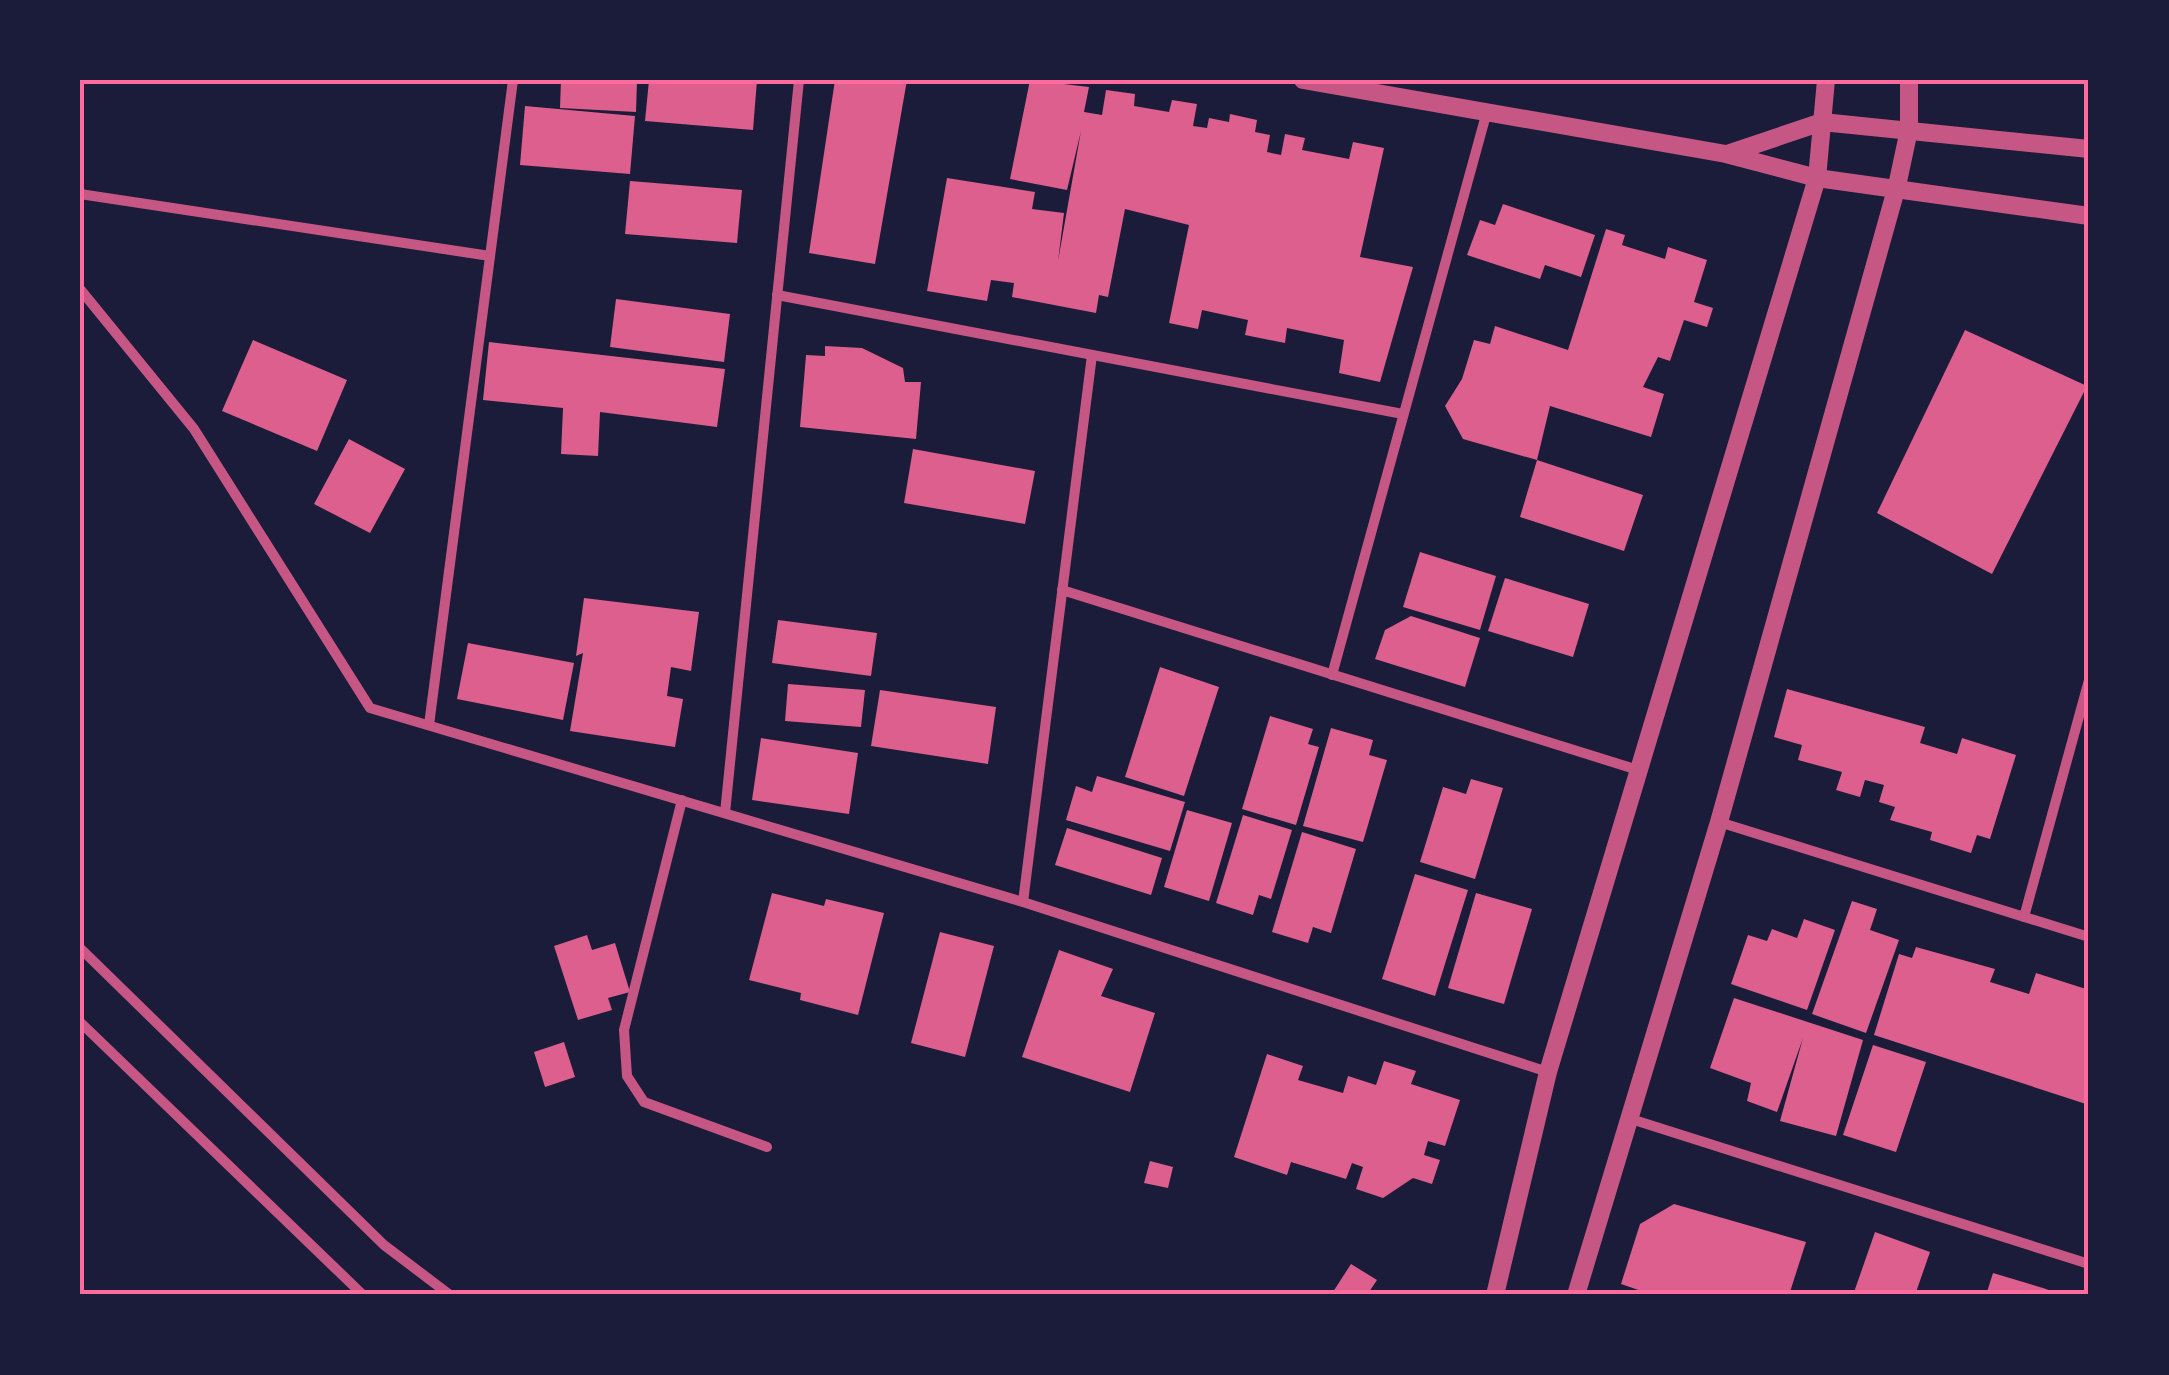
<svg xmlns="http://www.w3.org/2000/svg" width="2169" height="1375" viewBox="0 0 2169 1375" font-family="Mulish,sans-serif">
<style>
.building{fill:#dd5f8e}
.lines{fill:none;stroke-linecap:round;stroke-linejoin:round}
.minor{stroke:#c65784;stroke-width:10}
.tertiary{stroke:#c65784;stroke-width:18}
.neatline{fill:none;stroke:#ff6b9d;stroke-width:4}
</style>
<rect width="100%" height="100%" fill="#1b1b3a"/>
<!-- building -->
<g class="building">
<path d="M561,80H637L636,112L560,108Z"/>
<path d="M649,80H757L753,130L645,121Z"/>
<path d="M835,80H907L875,264L809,253Z"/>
<path d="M1030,80L1089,87L1084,112L1102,115L1106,90L1135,94L1134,106L1169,112L1172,100L1197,104L1193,126L1207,128L1209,118L1229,122L1230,114L1257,120L1255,132L1270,135L1267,152L1281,155L1285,134L1305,138L1302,150L1349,159L1353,142L1384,148L1360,257L1413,267L1380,382L1339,373L1344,340L1287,328L1285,343L1245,335L1248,320L1202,310L1198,329L1169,323L1189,225L1125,209L1108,297L1099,295L1096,313L1012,297L1014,283L991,280L987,301L927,291L947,178L1035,192L1032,209L1064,213L1058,261L1081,131L1067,190L1010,179Z"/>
<path d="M525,106L635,116L630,174L520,165Z"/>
<path d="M630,181L742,190L737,243L625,234Z"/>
<path d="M1503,204L1595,235L1581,277L1545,265L1540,279L1467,255L1480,220L1495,225Z"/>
<path d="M1606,229L1625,235L1622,245L1665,259L1668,247L1707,260L1694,302L1713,308L1707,327L1684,320L1670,361L1658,357L1643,387L1664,394L1651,437L1550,406L1537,460L1463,439L1445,406L1462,379L1474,340L1490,344L1495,326L1568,350Z"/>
<path d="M616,299L730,314L724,362L610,347Z"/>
<path d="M1965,330L2087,386L1992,574L1877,513Z"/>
<path d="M253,340L347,380L317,451L222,411Z"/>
<path d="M489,342L725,369L717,427L600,412L598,456L561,454L563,408L483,400Z"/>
<path d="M825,346L862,348L903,368L905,382H921L916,439L800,427L806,355L825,356Z"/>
<path d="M349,439L405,469L370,533L314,504Z"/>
<path d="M913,449L1035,471L1025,524L904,503Z"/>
<path d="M1537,460L1643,495L1624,551L1520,517Z"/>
<path d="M1420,552L1496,576L1480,630L1403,607Z"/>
<path d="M1505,578L1589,604L1573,657L1488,631Z"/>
<path d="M584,598L699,612L691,671L671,667L667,696L683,699L675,747L570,731L583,653L576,656Z"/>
<path d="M1411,616L1480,638L1465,687L1375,659L1385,630Z"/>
<path d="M778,620L877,633L871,676L772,663Z"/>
<path d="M468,643L574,663L563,720L457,699Z"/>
<path d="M1160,667L1219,687L1184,796L1125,777Z"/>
<path d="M788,684L865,690L861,727L785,721Z"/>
<path d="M1787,689L1925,727L1920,743L1957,754L1962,738L2016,755L1990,839L1977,835L1971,853L1930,840L1932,832L1890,820L1895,807L1879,802L1884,785L1865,780L1860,797L1836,790L1842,772L1798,760L1802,745L1774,737Z"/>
<path d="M880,690L996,707L988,764L871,746Z"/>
<path d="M1270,716L1313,729L1308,744L1319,747L1296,825L1242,809Z"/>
<path d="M1331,728L1373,740L1369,755L1387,760L1363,842L1303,826Z"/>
<path d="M761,738L858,753L849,814L752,800Z"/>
<path d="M1097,776L1185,802L1170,851L1066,820L1076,786L1092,792Z"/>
<path d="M1471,779L1503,788L1475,879L1420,862L1443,787L1466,794Z"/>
<path d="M1187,810L1232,823L1209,901L1164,887Z"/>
<path d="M1243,815L1292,830L1271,899L1259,895L1253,915L1216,903Z"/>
<path d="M1067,828L1162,858L1151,895L1055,865Z"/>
<path d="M1302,832L1356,849L1331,933L1313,927L1308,943L1272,932Z"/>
<path d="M1415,874L1468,890L1435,996L1382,979Z"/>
<path d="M772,893L824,906L826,899L884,913L858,1015L800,1000L801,993L749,980Z"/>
<path d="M1476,893L1532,909L1504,1004L1448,988Z"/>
<path d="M1852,901L1877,909L1870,930L1899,940L1866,1033L1812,1014Z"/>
<path d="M1804,919L1835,930L1807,1010L1731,984L1748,935L1767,941L1772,929L1797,938Z"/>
<path d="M940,932L994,946L965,1057L911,1043Z"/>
<path d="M587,935L592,950L615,943L630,992L608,998L612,1010L578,1020L554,946Z"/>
<path d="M1916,947L1995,969L1990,982L2029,994L2036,973L2089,990V1105L1874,1035L1899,954L1912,958Z"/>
<path d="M1059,950L1113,969L1101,996L1155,1013L1130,1092L1022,1057Z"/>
<path d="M1734,998L1863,1040L1836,1136L1780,1121L1803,1038L1777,1112L1747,1101L1751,1083L1710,1068Z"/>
<path d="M564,1042L575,1077L545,1087L534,1052Z"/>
<path d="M1873,1045L1926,1062L1896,1152L1843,1135Z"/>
<path d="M1267,1054L1303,1066L1298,1080L1343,1093L1348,1076L1376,1085L1384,1061L1416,1071L1411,1084L1460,1100L1445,1146L1428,1141L1424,1155L1440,1160L1432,1184L1413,1178L1383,1198L1356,1189L1363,1167L1352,1163L1346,1179L1291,1162L1287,1175L1234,1157Z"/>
<path d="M1150,1161L1173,1167L1168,1188L1144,1183Z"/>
<path d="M1674,1204L1806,1242L1789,1295H1653L1621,1284L1640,1224Z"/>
<path d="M1875,1232L1930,1252L1915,1295H1853Z"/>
<path d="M1351,1264L1377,1280L1367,1295H1331Z"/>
<path d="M1993,1273L2043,1288L2063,1295H1986Z"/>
</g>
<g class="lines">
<!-- minor -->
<g class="minor">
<path d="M80,194L490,256"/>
<path d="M80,289L194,429L370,708L1023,902L1548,1072"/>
<path d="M777,295L1403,414"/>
<path d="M1062,590L1638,770"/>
<path d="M1332,675L1486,115"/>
<path d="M429,725L513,80"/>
<path d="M682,800L624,1030L627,1076L644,1102L767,1147"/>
<path d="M725,813L799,80"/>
<path d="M1719,822L2089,937"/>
<path d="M1023,902L1092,355"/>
<path d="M2024,917L2089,680"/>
<path d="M80,948L384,1245L450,1295"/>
<path d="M80,1022L363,1295"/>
<path d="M1631,1119L2089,1264"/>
</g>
<!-- tertiary -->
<g class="tertiary">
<path d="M1303,80L1726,154L1817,178L2089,216"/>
<path d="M1727,154L1822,122L2089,149"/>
<path d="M1495,1295L1548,1072L1817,178L1826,80"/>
<path d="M1576,1295L1719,822L1897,186L1909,130V80"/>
</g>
</g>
<!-- border -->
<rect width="2169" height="1375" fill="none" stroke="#1b1b3a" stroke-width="165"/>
<rect x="82" y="82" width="2004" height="1210" class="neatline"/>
</svg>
